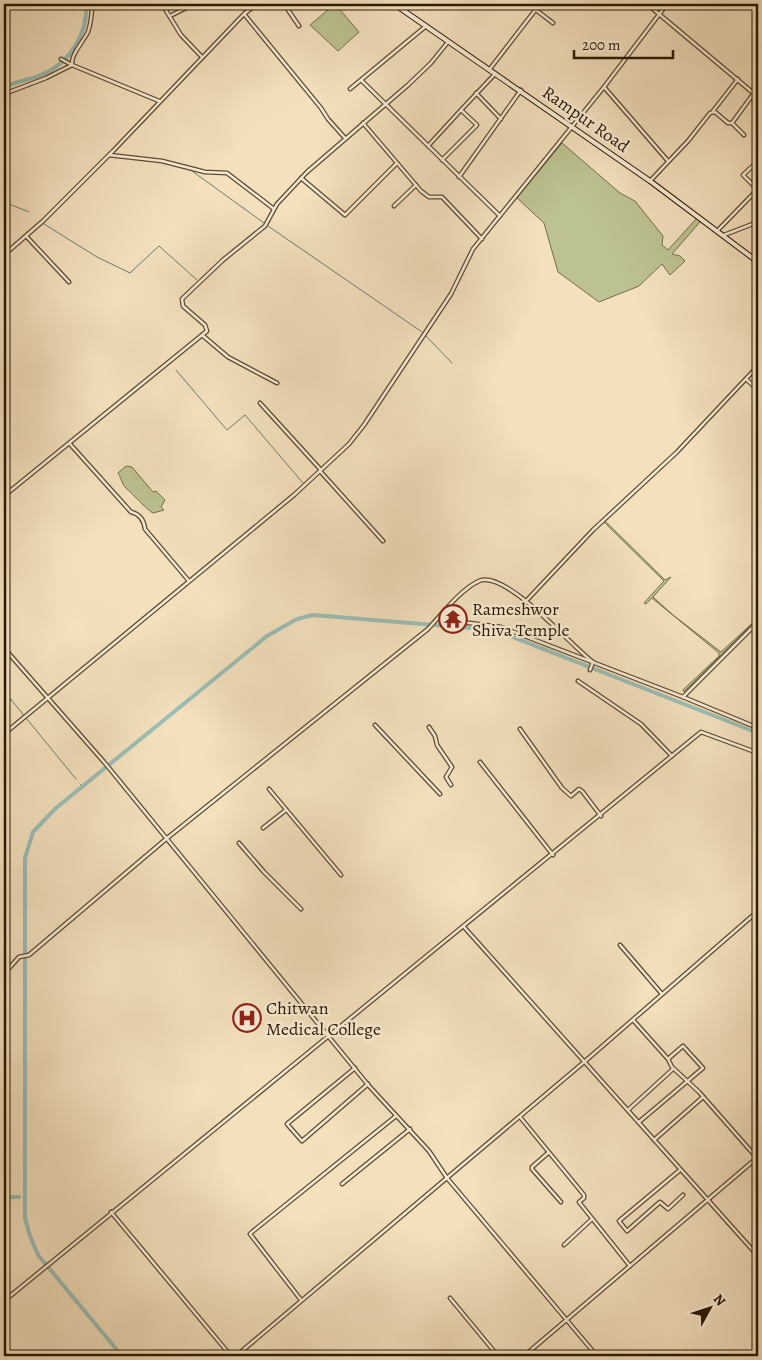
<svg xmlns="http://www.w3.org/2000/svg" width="762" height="1360" viewBox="0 0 762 1360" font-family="Alegreya,serif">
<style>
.green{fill:#bcc290;stroke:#726e48}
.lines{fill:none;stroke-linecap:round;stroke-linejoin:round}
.stream{stroke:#6d7b6d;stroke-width:1}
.canal{stroke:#9bbdb5;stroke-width:4}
.street-casing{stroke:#5c4b30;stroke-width:5}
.secondary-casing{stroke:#291901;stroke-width:6}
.street{stroke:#f7ebd4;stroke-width:2.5}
.secondary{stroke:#f7ebd4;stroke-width:4}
.labels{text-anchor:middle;stroke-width:4.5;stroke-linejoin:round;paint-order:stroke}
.street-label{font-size:18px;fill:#291901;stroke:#f7ebd4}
.poi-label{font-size:18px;fill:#291901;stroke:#f7ebd4;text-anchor:start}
</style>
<rect width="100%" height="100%" fill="#f3e0bd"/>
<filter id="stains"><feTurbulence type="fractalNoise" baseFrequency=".004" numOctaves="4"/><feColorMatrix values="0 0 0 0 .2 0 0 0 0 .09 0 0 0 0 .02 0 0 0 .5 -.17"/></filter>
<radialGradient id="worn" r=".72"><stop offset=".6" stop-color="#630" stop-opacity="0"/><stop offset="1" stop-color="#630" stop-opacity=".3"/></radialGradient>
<!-- green -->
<g class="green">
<path d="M335,4L359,32L338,51L310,25Z"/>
<path d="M562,143L620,193L635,201L663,236L662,245L668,250L697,218L700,222L672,254L680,256L685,261L670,275L662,264L639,286L599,302L558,272L544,223L517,198Z"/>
<path d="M126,466L132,467L153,492L156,491L165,500L161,507L164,510L153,513C146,509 133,494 126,488C122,485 121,477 118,473Z"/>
<path d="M605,521L665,580L671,577L653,597L673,615L721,652L758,618L684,692L683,690L719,656V653L652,598L646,604L644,603L664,581L604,522Z"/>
</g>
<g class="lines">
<!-- stream -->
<g class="stream">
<path d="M192,171L264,223"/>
<path d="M4,202L29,212"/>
<path d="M44,224L97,257L130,273L159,246L197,280"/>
<path d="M268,226L422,332"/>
<path d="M426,336L452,363"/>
<path d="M176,370L227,430L245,415L303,483"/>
<path d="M4,691L76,779"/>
<path d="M4,706L11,700"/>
<path d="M80,784L82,786"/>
</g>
<!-- canal -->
<g class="canal">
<path d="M4,88C15,81 29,80 41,75C69,64 88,34 86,4"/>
<path d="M4,1197H19"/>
<path d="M122,1356L38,1255L30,1236L25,1218V858L33,832L56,808L267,636L297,619L313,615L495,630L758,733"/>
</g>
<defs>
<g id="street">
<path d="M162,4L181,35L202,57"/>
<path d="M284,4L299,26"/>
<path d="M647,4L758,97"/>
<path d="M536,10L553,23"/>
<path d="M244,14L321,108L328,119L345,138"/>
<path d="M170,16L194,4"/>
<path d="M61,59L72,65C71,54 83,42 88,32C91,23 92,14 92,4"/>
<path d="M489,70L540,4"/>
<path d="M362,81L500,216"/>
<path d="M604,87L668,161"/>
<path d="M350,89L426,26"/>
<path d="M476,93L501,119"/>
<path d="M4,94L46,78L72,65L159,101"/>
<path d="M713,111L738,79"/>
<path d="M363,123L421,191L429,197H442L482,239"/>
<path d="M732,123L744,135"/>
<path d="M428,146L461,110"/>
<path d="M109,155L162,161L205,172L227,173L274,209"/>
<path d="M442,160L477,125L461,110L495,74"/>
<path d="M459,177L521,90"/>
<path d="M301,178L345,215L396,164"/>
<path d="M650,181L688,141L710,113L715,112L728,123H732L754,93"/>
<path d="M752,184L743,175L758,161"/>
<path d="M394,206L416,185"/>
<path d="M718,230L757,190L752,184L758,178"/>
<path d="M724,235L758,222"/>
<path d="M26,236L69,282"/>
<path d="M4,255L43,221L113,151L244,14L257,4"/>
<path d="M202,335L228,357L277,383"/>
<path d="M746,379L758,390"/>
<path d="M260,403L321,470"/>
<path d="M70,444L131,512C140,514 144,520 145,529L189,581"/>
<path d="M320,471L383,541"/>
<path d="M4,496L207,331L205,325L183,306L182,299L223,260L265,226L277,204L307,172L408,85L431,63L448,42"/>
<path d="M527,600L593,530L677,452L758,366"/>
<path d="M438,619L501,627L683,697L758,622"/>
<path d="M4,648L104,762L369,1086L429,1151L447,1178L597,1356"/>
<path d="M590,670L593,662"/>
<path d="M578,681L641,724L672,756"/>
<path d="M683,697L758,728"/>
<path d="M375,725L440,794"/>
<path d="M429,727L435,736L437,745L452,767L446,777L451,785"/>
<path d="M520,729L562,788L571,796L579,789L582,791L601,816"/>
<path d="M4,734L294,495L349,444L364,425L451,294L473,249L604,87L667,4"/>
<path d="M480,762L553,855"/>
<path d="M269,789L341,875"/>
<path d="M263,828L286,810"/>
<path d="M239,843L264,872L301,909"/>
<path d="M754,914L758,919"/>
<path d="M464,927L758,1256"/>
<path d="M620,945L662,994"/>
<path d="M4,974L19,957L29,955L166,839L428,629C441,615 461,589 479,581C505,569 571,646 593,662"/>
<path d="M633,1020L668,1059L672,1067L699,1092L757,1158"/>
<path d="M355,1068L287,1124L302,1141L368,1084"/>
<path d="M628,1110L673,1069"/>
<path d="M520,1117L584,1195V1198L579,1202L630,1266"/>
<path d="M639,1122L703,1068L683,1046L668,1059"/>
<path d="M654,1140L703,1097"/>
<path d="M548,1153L532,1167V1169L561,1202"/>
<path d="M680,1170L619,1221L627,1231L660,1202L668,1209L683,1195"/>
<path d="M342,1184L410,1129"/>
<path d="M111,1212L231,1356"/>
<path d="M564,1245L592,1219"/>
<path d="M450,1298L498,1356"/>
<path d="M301,1300L250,1234L252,1232L396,1116"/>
<path d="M4,1301L701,732L758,753"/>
<path d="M236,1356L583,1063L758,911"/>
<path d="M524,1356L758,1157"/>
</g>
<path id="secondary" d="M394,4L650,181L758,262"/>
</defs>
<!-- street casing -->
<use href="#street" class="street-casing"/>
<!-- secondary casing -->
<use href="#secondary" class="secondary-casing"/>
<!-- street -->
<use href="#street" class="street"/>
<!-- secondary -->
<use href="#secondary" class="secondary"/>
</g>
<!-- icons -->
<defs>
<symbol id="temple-ring" viewBox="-11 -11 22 22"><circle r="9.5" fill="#f7ebd4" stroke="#8f2418" stroke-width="1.5"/><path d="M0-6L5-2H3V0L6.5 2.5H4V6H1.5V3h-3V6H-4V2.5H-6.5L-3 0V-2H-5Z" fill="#8f2418"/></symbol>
<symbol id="hospital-ring" viewBox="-11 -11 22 22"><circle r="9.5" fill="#f7ebd4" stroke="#8f2418" stroke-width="1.5"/><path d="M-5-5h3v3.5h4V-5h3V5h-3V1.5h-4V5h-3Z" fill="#8f2418"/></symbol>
</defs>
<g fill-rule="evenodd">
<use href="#temple-ring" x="437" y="603" width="32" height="32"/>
<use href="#hospital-ring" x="231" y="1002" width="32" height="32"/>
</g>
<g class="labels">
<!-- street labels -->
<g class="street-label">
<text transform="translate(586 119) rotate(35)" y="6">Rampur Road</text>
</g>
<!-- poi labels -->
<g class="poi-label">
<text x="472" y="615">Rameshwor<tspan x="472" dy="21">Shiva Temple</tspan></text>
<text x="266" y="1014">Chitwan<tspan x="266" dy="21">Medical College</tspan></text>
</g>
</g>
<!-- margin -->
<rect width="762" height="1360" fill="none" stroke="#f3e0bd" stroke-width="20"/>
<rect x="5" y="5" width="752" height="1350" fill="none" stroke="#291901" stroke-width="2.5"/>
<rect x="10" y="10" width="742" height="1340" fill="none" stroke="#291901"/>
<!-- north arrow -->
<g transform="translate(710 1308) rotate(50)" stroke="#f7ebd4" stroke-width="4" paint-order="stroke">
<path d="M0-4L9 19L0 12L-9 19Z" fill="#291901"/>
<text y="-8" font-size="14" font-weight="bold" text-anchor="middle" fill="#291901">N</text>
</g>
<!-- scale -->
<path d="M574 50v8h99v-8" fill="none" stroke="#291901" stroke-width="2.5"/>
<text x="582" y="50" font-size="15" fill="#291901" stroke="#f7ebd4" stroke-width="4" paint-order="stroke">200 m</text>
<rect width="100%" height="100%" filter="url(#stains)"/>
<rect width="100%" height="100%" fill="url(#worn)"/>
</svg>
